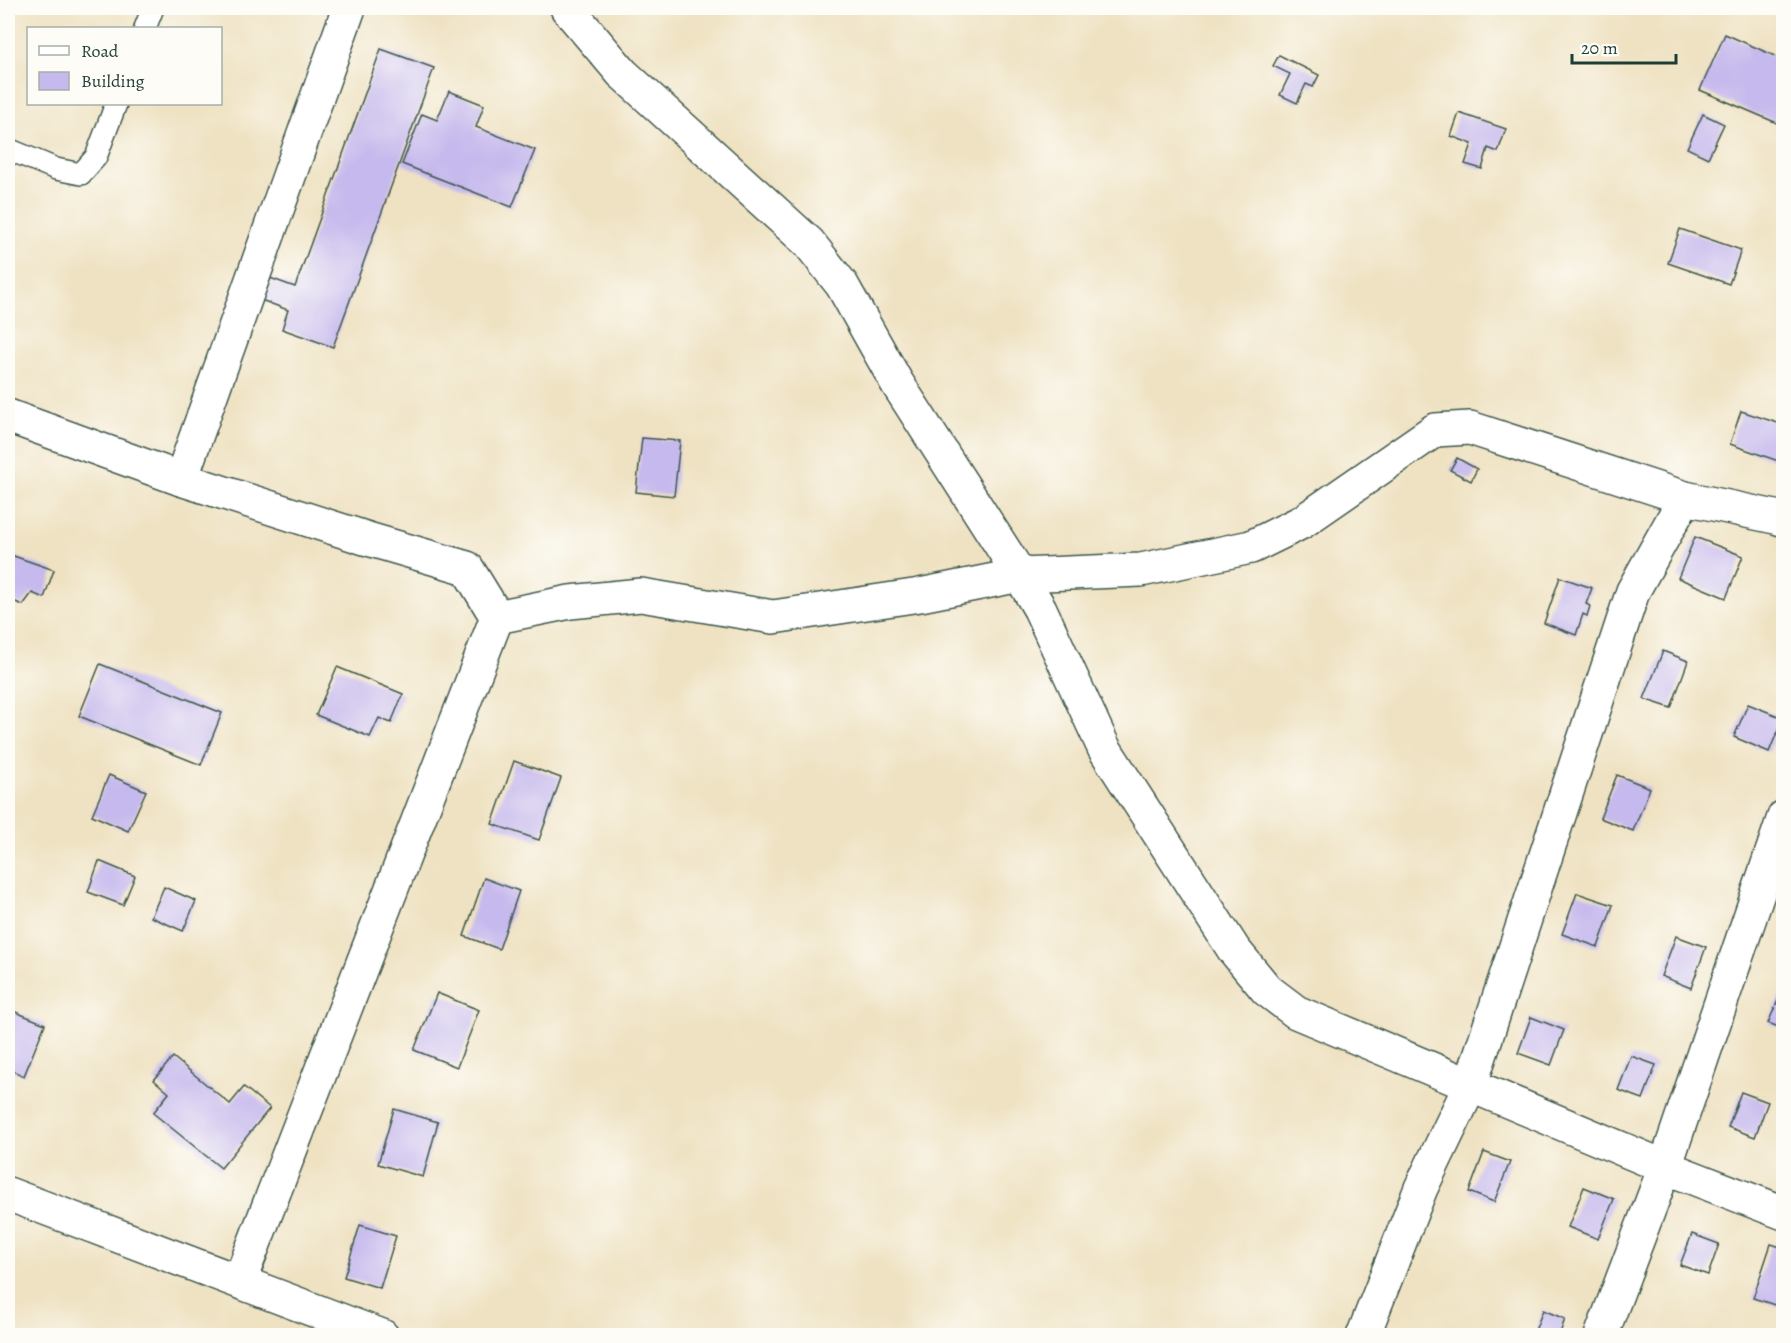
<svg xmlns="http://www.w3.org/2000/svg" width="1791" height="1343" viewBox="0 0 1791 1343" font-family="Alegreya,serif">
<style>
.building{fill:#c6b9ed}
.lines{fill:none;stroke-linecap:round;stroke-linejoin:round}
.lane-casing{stroke:#3e5649;stroke-width:24}
.street-casing{stroke:#3e5649;stroke-width:36}
.lane{stroke:#fff;stroke-width:21}
.street{stroke:#fff;stroke-width:33}
</style>
<rect width="100%" height="100%" fill="#fdfcf7"/>
<filter id="ink" filterUnits="userSpaceOnUse"><feTurbulence type="fractalNoise" baseFrequency=".0167" numOctaves="2"/><feDisplacementMap in="SourceGraphic" scale="12" xChannelSelector="R" yChannelSelector="G"/><feConvolveMatrix kernelMatrix="1 2 1 2 8 2 1 2 1" color-interpolation-filters="sRGB"/></filter>
<filter id="wash" filterUnits="userSpaceOnUse"><feTurbulence type="fractalNoise" baseFrequency=".008" numOctaves="4" result="noise"/><feDisplacementMap in="SourceGraphic" scale="24" xChannelSelector="R" yChannelSelector="G"/><feGaussianBlur stdDeviation="1.35" result="paint"/><feColorMatrix in="noise" values="0 0 0 0 0 0 0 0 0 0 0 0 0 0 0 0 0 1.4 0 .05"/><feComposite in="paint" operator="in"/></filter>
<g filter="url(#wash)">
<rect width="100%" height="100%" fill="#efe2c2"/>
<g id="blocks">
<!-- building -->
<g class="building">
<path d="M1725,34L1784,60V126L1700,90Z"/>
<path d="M381,49L434,68L333,347L282,329L288,310L261,300L270,278L295,287Z"/>
<path d="M1279,55L1319,75L1313,87L1306,84L1297,103L1280,95L1290,74L1273,66Z"/>
<path d="M449,91L484,105L476,127L535,150L512,207L402,164L422,114L437,120Z"/>
<path d="M1459,113L1506,129L1498,152L1488,148L1482,169L1465,164L1472,144L1451,136Z"/>
<path d="M1703,114L1724,124L1708,158L1687,148Z"/>
<path d="M1680,229L1741,250L1729,284L1668,263Z"/>
<path d="M1741,411L1784,425V463L1730,444Z"/>
<path d="M642,438L680,441L674,496L636,492Z"/>
<path d="M1457,458L1477,469L1471,481L1450,470Z"/>
<path d="M1695,537L1743,556L1726,598L1678,578Z"/>
<path d="M8,554L54,570L44,598L32,593L23,605L8,599Z"/>
<path d="M1560,577L1592,588L1586,604L1590,606L1587,616L1583,614L1576,635L1544,623Z"/>
<path d="M1663,651L1688,661L1671,708L1644,699Z"/>
<path d="M100,664L222,713L201,765L79,716Z"/>
<path d="M337,667L403,694L391,723L379,718L370,737L316,715Z"/>
<path d="M1748,704L1783,718L1769,752L1734,737Z"/>
<path d="M514,761L561,778L539,840L492,824Z"/>
<path d="M109,775L146,791L128,831L92,815Z"/>
<path d="M1617,775L1650,788L1633,831L1600,818Z"/>
<path d="M99,861L135,876L123,905L88,892Z"/>
<path d="M484,878L519,891L499,949L464,936Z"/>
<path d="M164,887L196,901L183,931L151,917Z"/>
<path d="M1577,893L1613,905L1598,947L1562,934Z"/>
<path d="M1676,936L1706,947L1691,988L1661,976Z"/>
<path d="M1784,987V1029L1768,1023Z"/>
<path d="M437,993L479,1010L457,1067L414,1050Z"/>
<path d="M8,1009L45,1024L24,1076L8,1069Z"/>
<path d="M1531,1017L1564,1030L1551,1065L1518,1053Z"/>
<path d="M1631,1056L1656,1065L1643,1099L1618,1090Z"/>
<path d="M173,1057L230,1104L244,1087L270,1108L221,1168L153,1113L169,1093L154,1080Z"/>
<path d="M1741,1092L1768,1102L1755,1137L1728,1127Z"/>
<path d="M394,1109L438,1122L423,1177L378,1164Z"/>
<path d="M1484,1152L1510,1162L1494,1202L1469,1192Z"/>
<path d="M1584,1187L1614,1199L1598,1239L1568,1227Z"/>
<path d="M360,1225L396,1236L380,1288L344,1277Z"/>
<path d="M1692,1234L1719,1244L1708,1275L1680,1265Z"/>
<path d="M1771,1244L1784,1248V1308L1753,1298Z"/>
<path d="M1543,1310L1565,1319L1559,1336H1533Z"/>
</g>
</g>
</g>
<g filter="url(#ink)">
<use href="#blocks" fill-opacity="0" stroke="#3e5649" stroke-width="1.5"/>
<g class="lines">
<defs>
<g id="lane">
<path d="M145,28L153,8"/>
<path d="M8,149L56,169L81,174L96,157L116,104"/>
</g>
<g id="street">
<path d="M567,8L622,73L809,243L842,285L897,383L1020,575L1040,609L1104,748L1234,950L1267,990L1296,1012L1665,1167L1784,1213"/>
<path d="M8,416L181,479L368,539L467,568L497,617L240,1280"/>
<path d="M181,479L349,8"/>
<path d="M497,617L570,602L641,595L773,617L920,595L1020,575L1141,570L1251,547L1302,522L1435,430L1470,428L1685,498"/>
<path d="M8,1194L382,1336"/>
<path d="M1363,1336L1421,1188L1470,1086L1633,591L1685,498L1775,517L1784,520"/>
<path d="M1601,1336L1665,1167L1784,817"/>
</g>
</defs>
<!-- lane casing -->
<use href="#lane" class="lane-casing"/>
<!-- street casing -->
<use href="#street" class="street-casing"/>
<!-- lane -->
<use href="#lane" class="lane"/>
<!-- street -->
<use href="#street" class="street"/>
</g>
</g>
<!-- margin -->
<rect width="1791" height="1343" fill="none" stroke="#fdfcf7" stroke-width="30"/>
<!-- legend -->
<rect x="27" y="27" width="195" height="78" fill="#fdfcf7" stroke="#a4b0a9" stroke-width="1.5"/>
<rect x="39" y="46" width="30" height="9" fill="#ffffff" stroke="#a4b0a9" stroke-width="1.5"/>
<text x="81" y="57" font-size="18" fill="#1f3d34">Road</text>
<rect x="39" y="72" width="30" height="18" fill="#c6b9ed" stroke="#a4b0a9" stroke-width="1.5"/>
<text x="81" y="87" font-size="18" fill="#1f3d34">Building</text>
<!-- scale -->
<path d="M1572 54v9h104v-9" fill="none" stroke="#1f3d34" stroke-width="3"/>
<text x="1581" y="54" font-size="18" fill="#1f3d34" stroke="#fdfcf7" stroke-width="4.5" paint-order="stroke">20 m</text>
</svg>
